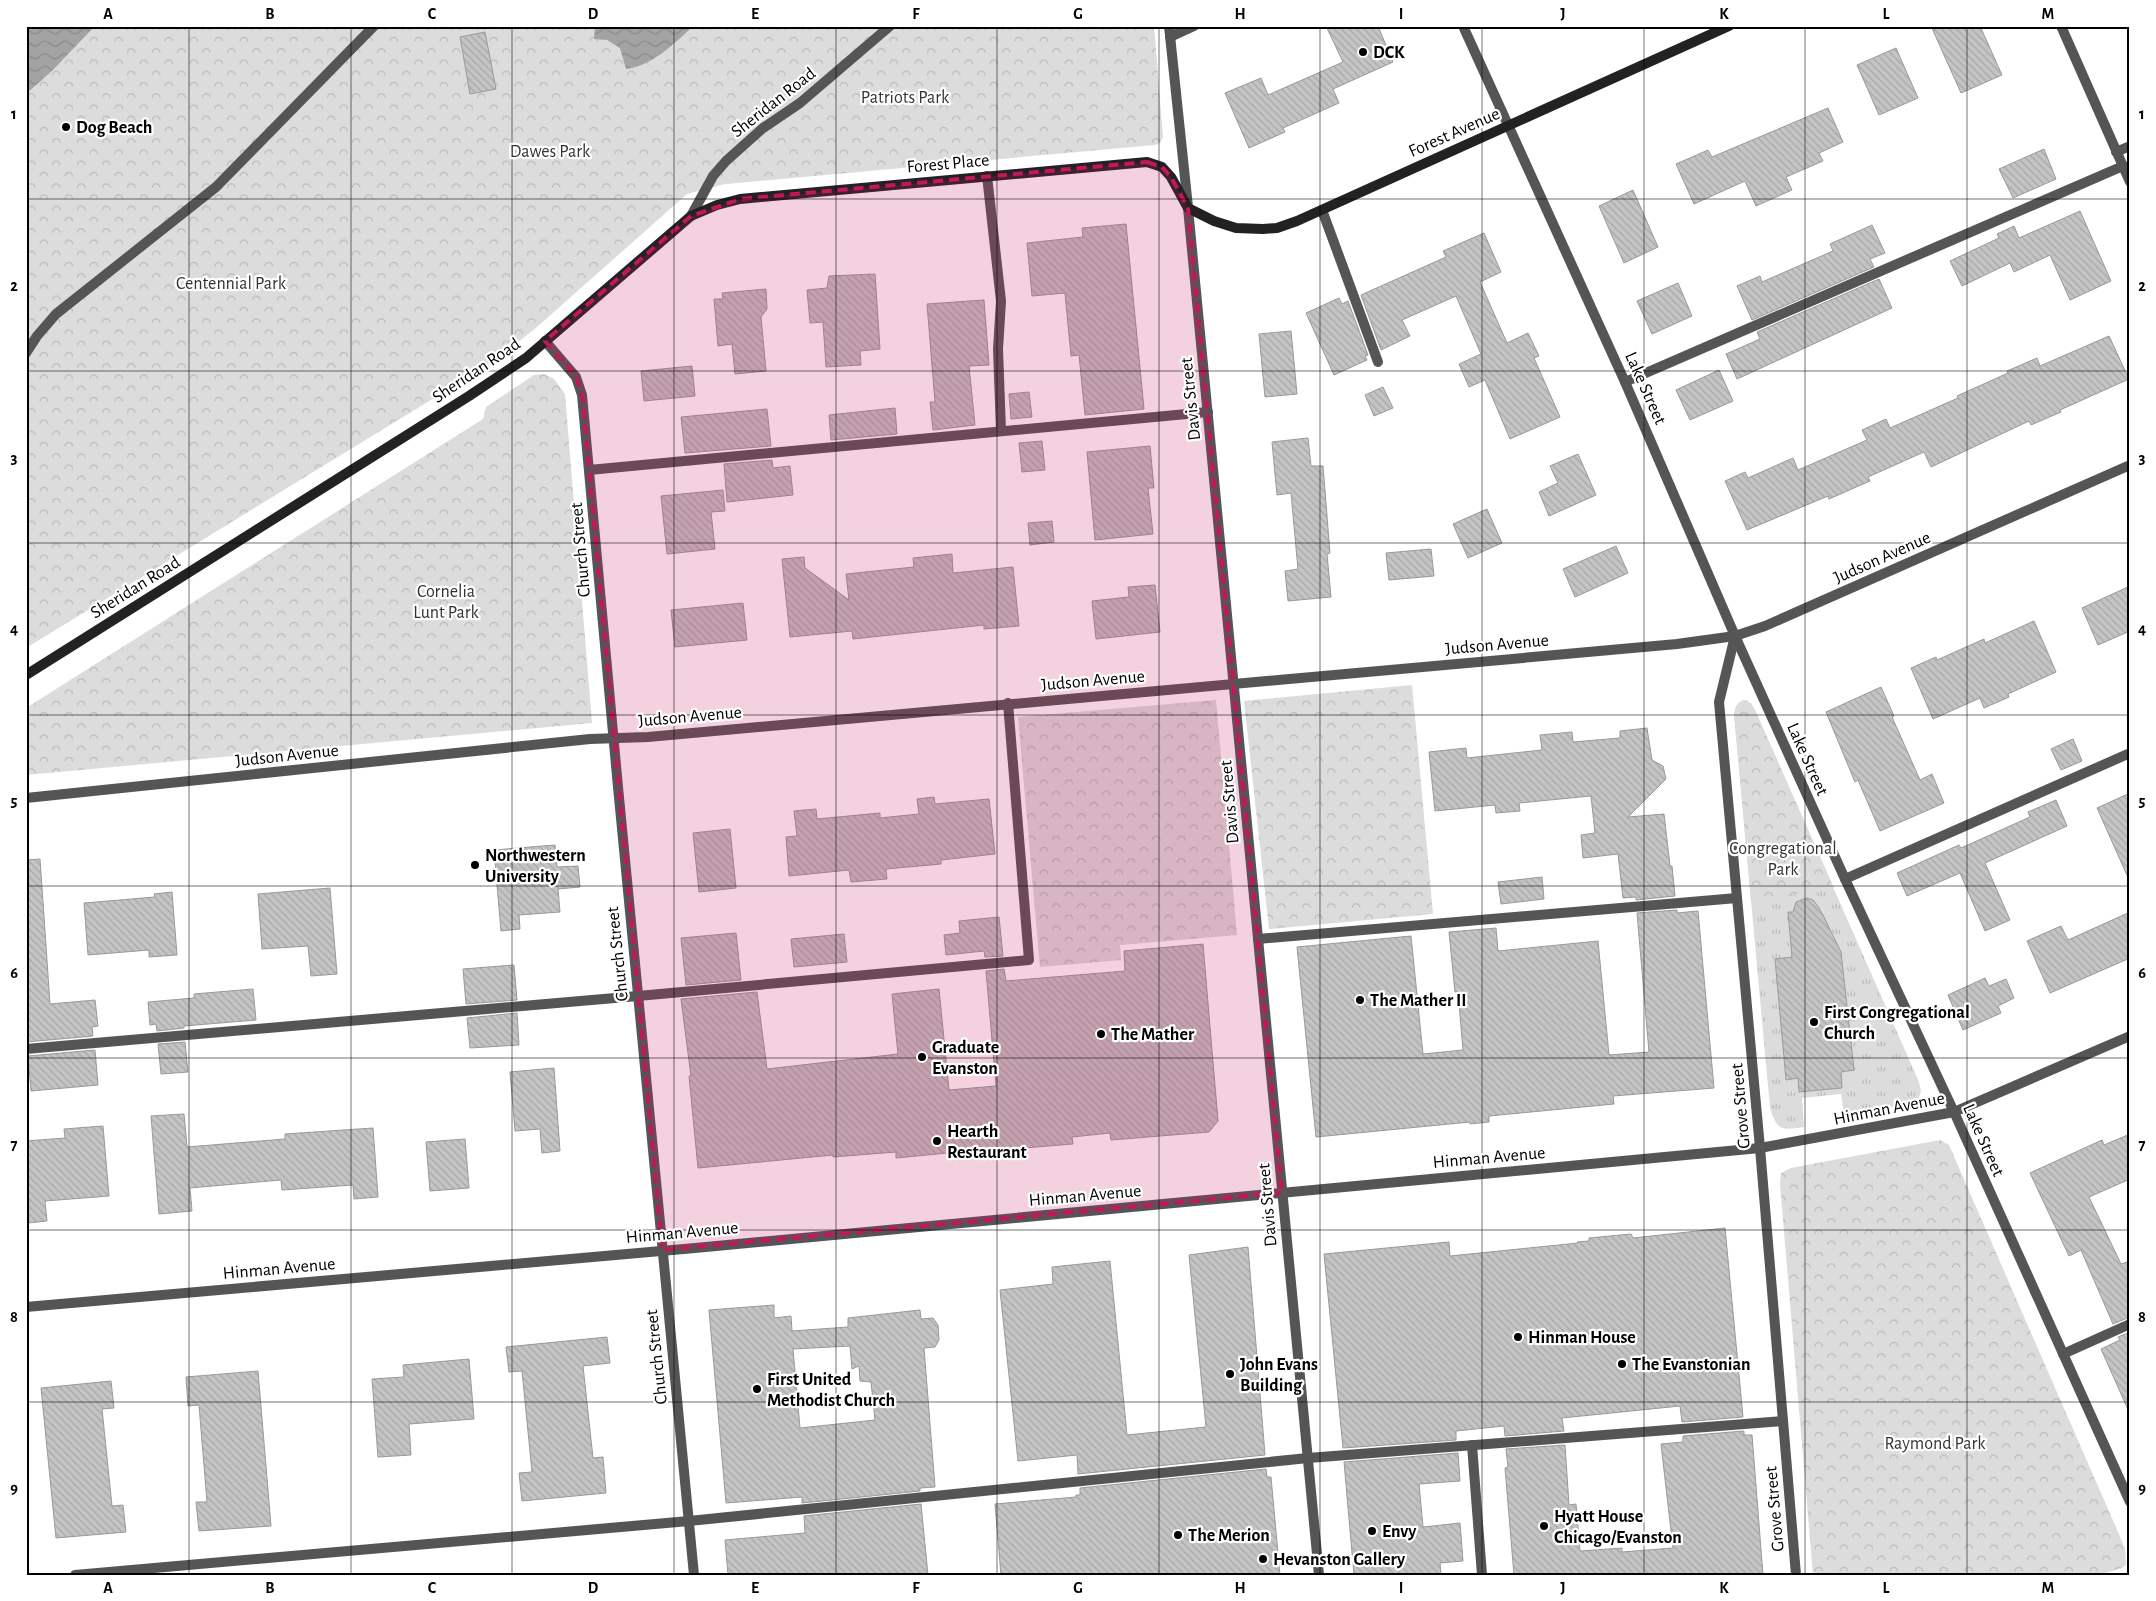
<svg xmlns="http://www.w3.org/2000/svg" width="2156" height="1601" viewBox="0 0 2156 1601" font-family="'Alegreya Sans',sans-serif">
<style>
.grass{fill:url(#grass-tufts);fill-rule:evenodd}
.forest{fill:url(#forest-crowns)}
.water{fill:url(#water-waves)}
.building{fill:url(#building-back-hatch);stroke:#999;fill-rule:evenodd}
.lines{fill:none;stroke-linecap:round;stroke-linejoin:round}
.service{stroke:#555;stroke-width:10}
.minor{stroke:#555;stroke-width:10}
.tertiary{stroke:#555;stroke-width:10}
.secondary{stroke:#222;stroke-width:10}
.marked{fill:#c2185b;fill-opacity:0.2;stroke:#c2185b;stroke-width:4;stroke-dasharray:10 6;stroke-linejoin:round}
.grid{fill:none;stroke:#000;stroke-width:1;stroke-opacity:0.55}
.poi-dot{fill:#000;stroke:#fff;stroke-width:2}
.labels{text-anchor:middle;stroke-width:4.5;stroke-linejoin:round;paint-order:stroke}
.poi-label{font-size:18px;font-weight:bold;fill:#000;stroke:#fff;text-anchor:start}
.park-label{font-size:18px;fill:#333;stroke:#fff}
.street-label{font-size:18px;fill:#000;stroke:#fff}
.neatline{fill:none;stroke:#000;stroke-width:2}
.grid-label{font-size:16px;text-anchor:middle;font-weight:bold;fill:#000}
</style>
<defs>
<pattern id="grass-tufts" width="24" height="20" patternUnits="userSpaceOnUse" patternTransform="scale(1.25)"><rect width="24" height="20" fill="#dcdcdc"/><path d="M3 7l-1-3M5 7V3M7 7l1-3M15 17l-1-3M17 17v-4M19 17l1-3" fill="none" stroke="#bbb"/></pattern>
<pattern id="forest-crowns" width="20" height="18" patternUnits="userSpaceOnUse" patternTransform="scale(1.25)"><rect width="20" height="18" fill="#dcdcdc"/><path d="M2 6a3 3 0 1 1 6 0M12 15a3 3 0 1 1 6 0" fill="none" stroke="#bbb"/></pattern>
<pattern id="water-waves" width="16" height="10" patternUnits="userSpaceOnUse" patternTransform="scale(1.25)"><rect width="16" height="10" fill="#a3a3a3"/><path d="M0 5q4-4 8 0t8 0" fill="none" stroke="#8b8b8b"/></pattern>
<pattern id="building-back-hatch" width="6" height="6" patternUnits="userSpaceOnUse" patternTransform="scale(1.25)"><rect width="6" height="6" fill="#c4c4c4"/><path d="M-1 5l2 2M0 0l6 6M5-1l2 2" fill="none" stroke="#a7a7a7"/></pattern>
</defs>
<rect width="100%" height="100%" fill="#fff"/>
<!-- grass -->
<path class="grass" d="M1743,700L1751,703L1755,710L1919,1082L1921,1091L1919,1098L1845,1121L1841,1094L1802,1098L1804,1127C1783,1130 1777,1132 1770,1108L1734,714L1736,706ZM1808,898L1813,900L1818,909H1822L1824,926H1829L1841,952L1854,1070L1841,1072V1088L1799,1092L1798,1078L1786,1079L1775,959L1792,957L1788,912L1794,911L1796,902Z"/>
<!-- forest -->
<g class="forest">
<path d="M95,26H1154L1163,137L1160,143L1155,145L725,184L687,194L537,327L493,362L26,648V94L53,70Z"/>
<path d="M544,374L554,379L565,394L592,723L26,775V708L483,419L486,407L534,375Z"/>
<path d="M1412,685L1433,914L1269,929L1244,701Z"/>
<path d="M1216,700L1237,935L1120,945L1121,960L1040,967L1018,717Z"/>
<path d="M1747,700L1755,710L1834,888L1751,901L1734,714C1736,706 1738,700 1747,700Z"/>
<path d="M1940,1140L1949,1145L2125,1548L2126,1565L2122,1568L2099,1575H1813L1780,1184L1781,1173L1791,1168Z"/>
</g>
<!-- water -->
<g class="water">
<path d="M26,26H95L53,70L26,94Z"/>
<path d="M595,26H693C674,44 652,66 626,69L620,48L607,40L594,39Z"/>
</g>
<!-- building -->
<g class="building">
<path d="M1326,26H1378L1393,62L1333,89L1339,103L1283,128L1285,132L1249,148L1225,93L1261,78L1268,95L1343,62Z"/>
<path d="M1931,26H1980L2002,75L1961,93Z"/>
<path d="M485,32L496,89L470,94L460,37Z"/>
<path d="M1896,48L1918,98L1879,115L1857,65Z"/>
<path d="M1828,108L1843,142L1819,153L1823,161L1786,177L1792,190L1756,206L1745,181L1694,204L1676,164L1708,150L1712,157Z"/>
<path d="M2044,149L2056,179L2013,198L1999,169Z"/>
<path d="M1633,190L1658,247L1624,263L1599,206Z"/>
<path d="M2080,211L2111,281L2070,300L2050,255L2014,272L2010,263L1962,286L1950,261L1999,238L1997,234L2014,226L2019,238Z"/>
<path d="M1126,224L1144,409L1085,415L1079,355L1071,356L1065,293L1032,296L1027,243L1083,237L1082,228Z"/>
<path d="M1872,225L1885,253L1870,259L1874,267L1752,320L1737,286L1760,276L1762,282L1833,251L1830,244Z"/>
<path d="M1484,233L1501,272L1480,282L1507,343L1528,333L1539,356L1534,358L1560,417L1510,439L1485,380L1469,387L1459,364L1481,354L1456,296L1402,320L1410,336L1381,350L1361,295L1446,257L1443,251Z"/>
<path d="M875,274L880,349L860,351L861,365L826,367L823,322L810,323L807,290L827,288L829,276Z"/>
<path d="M1879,279L1892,308L1737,379L1726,354L1760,339L1757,332Z"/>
<path d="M1678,283L1692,316L1652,334L1637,301Z"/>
<path d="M766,289L767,309L761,317L766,371L735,374L732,344L718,346L714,299H723L722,293Z"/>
<path d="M1339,298L1342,304L1348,301L1368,355L1365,356L1367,360L1334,375L1306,313Z"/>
<path d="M984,300L989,365L969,366L975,425L933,430L930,402H935L927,304Z"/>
<path d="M1291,331L1297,394L1265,397L1259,334Z"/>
<path d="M2109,336L2129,379L2060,410L2061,412L2031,425L2029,421L1931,467L1924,452L1868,477L1870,481L1829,499L1828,496L1747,530L1725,481L1745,472L1748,478L1793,458L1798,470L1867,440L1862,430L1886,419L1890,428L1958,398L1957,396L2008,373L2007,371L2037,358L2040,366Z"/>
<path d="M692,366L695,396L644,401L641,371Z"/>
<path d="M1719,370L1733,401L1690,420L1676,390Z"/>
<path d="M1383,387L1393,408L1374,416L1365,395Z"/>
<path d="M1029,392L1032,417L1011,419L1009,394Z"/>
<path d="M895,408L897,434L831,440L829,415Z"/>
<path d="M767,409L771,446L685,453L681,417Z"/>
<path d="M1308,438L1311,466H1323L1330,553L1327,554L1331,597L1288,601L1285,571L1298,569L1291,493L1277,495L1272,442Z"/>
<path d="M1042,441L1045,470L1022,472L1019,443Z"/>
<path d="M1150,446L1154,488H1148L1153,534L1095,540L1087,452Z"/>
<path d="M1578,454L1596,495L1549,516L1539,492L1558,483L1550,466Z"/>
<path d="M772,460L773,468L790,466L793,495L727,502L724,464Z"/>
<path d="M723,490L725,511L711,512L715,549L667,554L661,496Z"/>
<path d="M1487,509L1502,543L1468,558L1453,524Z"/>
<path d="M1052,521L1054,542L1030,545L1028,523Z"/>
<path d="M1616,546L1628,573L1575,597L1563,569Z"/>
<path d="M1431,549L1434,576L1389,580L1386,553Z"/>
<path d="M952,554L953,573L1013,567L1019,626L984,629V625L853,639L852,631L790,637L782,559L804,557L805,568L849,600L846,574L914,567L913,558Z"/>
<path d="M1155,585L1160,632L1096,639L1092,601L1129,597L1128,587Z"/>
<path d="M2130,586V631L2098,645L2082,608Z"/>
<path d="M743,603L747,640L675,647L671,610Z"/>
<path d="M2034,621L2056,672L2008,694L2009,697L1984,708L1980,698L1933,719L1911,668L1936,657L1937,660L1984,639L1985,643Z"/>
<path d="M1881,687L1894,716L1892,717L1920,780L1932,774L1944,803L1880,831L1858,780L1855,782L1826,712Z"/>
<path d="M1647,728L1652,760L1663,766L1666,779L1628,817L1664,814L1670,866H1672L1675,896L1636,900V897L1623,898L1618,854L1583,858L1581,835L1595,833L1591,796L1519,803L1520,811L1496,813L1495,805L1435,811L1429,752L1466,748L1467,758L1542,750L1540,735L1572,732L1573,742L1620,738V731Z"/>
<path d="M2073,739L2082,761L2061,770L2051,749Z"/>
<path d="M2130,793V882L2097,808Z"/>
<path d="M934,797L935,804L989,799L995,854L941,860V864L886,869L887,879L851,882L849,870L789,876L786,837L797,836L794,811L816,809L817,819L880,813V818L919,814L917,799Z"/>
<path d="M2056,800L2067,826L1985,863L2010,920L1985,931L1960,873L1907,896L1897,873L1959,845L1961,848L2030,817L2028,812Z"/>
<path d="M730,829L736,888L699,892L693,833Z"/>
<path d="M555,845L557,867L578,866L580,887L558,889L560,912L519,915L520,929L501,931L494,850Z"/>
<path d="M40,859L50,1004L95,1000L98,1026L92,1027L93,1036L26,1042V860Z"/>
<path d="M1542,877L1544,899L1501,904L1498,882Z"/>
<path d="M330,888L337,974L311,976L308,946L262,949L258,894Z"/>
<path d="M172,892L177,955L149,957V950L88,955L84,903L155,897L154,894Z"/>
<path d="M1807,898L1813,900L1820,909L1841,952L1854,1070L1841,1072L1842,1088L1799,1092L1798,1078L1786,1080L1775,959L1792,957L1788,912H1793L1796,902Z"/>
<path d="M1677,910V913L1698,911L1714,1088L1613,1096L1614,1104L1489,1116V1122L1470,1124V1122L1316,1137L1297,947L1411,936L1423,1054L1463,1050L1458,992H1455L1449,932L1496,928L1498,951L1598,941L1609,1055L1649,1052L1637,913Z"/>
<path d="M2130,912V958L2050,993L2027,941L2061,926L2068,940Z"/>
<path d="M999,917L1003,956L985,957L984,951L946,955L944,935L960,933L959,921Z"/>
<path d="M736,933L741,980L686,985L681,938Z"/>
<path d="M844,934L847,962L794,967L791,939Z"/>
<path d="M1203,944L1218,1121L1209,1132L1111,1140L1110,1133L1072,1137L1073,1144L988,1151V1149L896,1158V1152L833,1157V1155L698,1168L689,1076H691L681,999L757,992L767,1069L898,1054L892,994L939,989L949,1090L996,1086L986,971L1004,969L1006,981L1125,971L1124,951Z"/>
<path d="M514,965L517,1000L466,1004L463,969Z"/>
<path d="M1985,978L1989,986L2006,979L2014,998L1998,1006L2001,1013L1963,1030L1948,995Z"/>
<path d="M253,989L256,1020L184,1026V1028L157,1031L156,1024L150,1025L148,1002L194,998V994Z"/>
<path d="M517,1013L519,1045L470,1048L467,1018Z"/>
<path d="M185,1042L188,1072L161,1074L158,1044Z"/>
<path d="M95,1050L98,1085L31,1091L28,1056Z"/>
<path d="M554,1068L560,1151L542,1153L540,1129L515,1131L510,1072Z"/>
<path d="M184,1114L187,1147L285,1139V1134L373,1128L378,1197L354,1199L353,1185L282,1190L281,1180L190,1188L192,1211L159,1214L151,1116Z"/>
<path d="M103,1126L109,1196L45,1201L47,1221L28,1223L26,1141L65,1138L64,1129Z"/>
<path d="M2130,1134V1179L2089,1197L2121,1264L2130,1261V1317L2113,1324L2081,1250L2069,1256L2030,1173L2102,1140L2104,1145Z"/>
<path d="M465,1139L469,1188L430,1191L426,1142Z"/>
<path d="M1725,1228L1743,1417L1682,1422L1680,1406L1562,1418L1564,1431L1505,1436L1504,1426L1456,1431V1440L1343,1448L1324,1254L1449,1242L1450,1256L1578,1243L1577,1242L1589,1241V1238L1631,1234L1633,1238Z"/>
<path d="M1248,1247L1265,1455L1078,1474L1077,1455L1018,1461L1000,1290L1053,1284L1052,1267L1110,1261L1127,1435L1206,1427L1189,1255Z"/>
<path d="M774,1305V1318L791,1316L792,1331L848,1327V1318L920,1310L921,1319L933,1318L938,1325L939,1340L935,1347L924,1348L935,1487L920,1488V1491L802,1503V1497L726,1503L709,1310ZM850,1346L852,1369L859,1366L860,1381L871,1382L875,1420L800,1428L793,1349Z"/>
<path d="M2130,1332V1414L2101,1349L2120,1340L2118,1337Z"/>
<path d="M607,1337L610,1363L583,1366L593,1458L603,1457L606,1493L522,1501L519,1473L532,1472L522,1371L509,1372L506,1347Z"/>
<path d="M469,1359L474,1419L409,1424L411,1455L378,1457L372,1379L404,1377L403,1365Z"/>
<path d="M258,1371L271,1526L199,1531L196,1502H207L199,1405L188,1406L186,1377Z"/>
<path d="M111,1381L114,1408L102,1409L112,1506L123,1505L126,1532L56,1538L41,1388Z"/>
<path d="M1744,1431V1435H1752L1763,1575H1514L1505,1468L1508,1467L1506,1449L1565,1445L1569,1505L1576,1504L1580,1551L1622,1548V1552L1673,1548L1661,1444L1683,1442V1436Z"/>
<path d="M1458,1453L1460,1481L1419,1484L1423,1527L1460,1523L1463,1561L1440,1563L1441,1575H1354L1344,1462Z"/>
<path d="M1266,1469L1267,1477H1271L1280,1575H1001L995,1504L1076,1497V1495H1080V1488Z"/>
<path d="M921,1504L928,1575H728L725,1540L805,1533L804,1516Z"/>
</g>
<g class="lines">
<!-- service -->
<g class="service">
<path d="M1170,37L1194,26"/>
<path d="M2116,152L2130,146"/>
<path d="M987,176L1001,301L998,349L1001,431"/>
<path d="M1322,210L1378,362"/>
<path d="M26,353L37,336L56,314L216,187L374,26"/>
<path d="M1625,382L2123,166"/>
<path d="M589,470L1208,412"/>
<path d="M1845,879L2130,753"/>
<path d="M1258,939L1737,898"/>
<path d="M26,1049L638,996L1029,960L1008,703"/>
<path d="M2063,1354L2130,1324"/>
<path d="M1472,1445L1482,1575"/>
<path d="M75,1575L689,1521L1308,1458L1783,1421"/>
</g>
<!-- minor -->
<g class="minor">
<path d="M1169,26L1188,207"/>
<path d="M1463,26L1625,382L1735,636L1845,879L1954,1112L2130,1502"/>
<path d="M2061,26L2130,182"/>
<path d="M691,216L713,176L726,161L763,128L800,103L890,26"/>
<path d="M1735,636L1719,702L1760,1148L1796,1575"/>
<path d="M26,798L590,739L648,737L1677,644L1735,636L1765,626L2130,465"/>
<path d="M26,1307L695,1248L1760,1148L1954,1112L2130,1036"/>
</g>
<!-- tertiary -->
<g class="tertiary">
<path d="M1188,208L1319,1575"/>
<path d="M545,341L576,377L582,395L618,787L694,1575"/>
</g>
<!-- secondary -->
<path class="secondary" d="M26,675L469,396L526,358L691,216L717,205L740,199L1147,162L1162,167L1171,177L1188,208L1214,221L1236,228L1263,229L1277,228L1297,221L1729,26"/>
</g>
<!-- marked area -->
<path class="marked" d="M1147,162L1162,167L1171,177L1188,208L1282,1193L662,1250L582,395L576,377L545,341L691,216L740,199Z"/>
<!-- grid -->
<path class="grid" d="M189,26V1575M351,26V1575M512,26V1575M674,26V1575M836,26V1575M997,26V1575M1159,26V1575M1320,26V1575M1482,26V1575M1644,26V1575M1805,26V1575M1967,26V1575M26,199H2130M26,371H2130M26,543H2130M26,715H2130M26,886H2130M26,1058H2130M26,1230H2130M26,1402H2130"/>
<!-- markers -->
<g class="poi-dot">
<circle cx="1363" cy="52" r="5"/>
<circle cx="66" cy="127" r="5"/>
<circle cx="475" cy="865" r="5"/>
<circle cx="1360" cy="1000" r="5"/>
<circle cx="1814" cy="1022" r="5"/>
<circle cx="1101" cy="1034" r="5"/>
<circle cx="922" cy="1057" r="5"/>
<circle cx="937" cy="1141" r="5"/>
<circle cx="1518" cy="1337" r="5"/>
<circle cx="1622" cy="1364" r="5"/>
<circle cx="1230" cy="1374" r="5"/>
<circle cx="757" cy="1389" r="5"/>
<circle cx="1544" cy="1526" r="5"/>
<circle cx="1372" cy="1531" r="5"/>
<circle cx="1178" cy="1535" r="5"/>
<circle cx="1263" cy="1559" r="5"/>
</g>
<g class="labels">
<!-- poi labels -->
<g class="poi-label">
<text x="1373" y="58">DCK</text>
<text x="76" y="133">Dog Beach</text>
<text x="485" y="861">Northwestern<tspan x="485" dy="21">University</tspan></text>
<text x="1370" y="1006">The Mather II</text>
<text x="1824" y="1018">First Congregational<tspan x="1824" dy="21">Church</tspan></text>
<text x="1111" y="1040">The Mather</text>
<text x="932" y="1053">Graduate<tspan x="932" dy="21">Evanston</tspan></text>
<text x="947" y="1137">Hearth<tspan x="947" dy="21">Restaurant</tspan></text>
<text x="1528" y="1343">Hinman House</text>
<text x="1240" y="1370">John Evans<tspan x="1240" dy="21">Building</tspan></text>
<text x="1632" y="1370">The Evanstonian</text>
<text x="767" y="1385">First United<tspan x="767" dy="21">Methodist Church</tspan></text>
<text x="1554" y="1522">Hyatt House<tspan x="1554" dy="21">Chicago/Evanston</tspan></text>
<text x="1382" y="1537">Envy</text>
<text x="1188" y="1541">The Merion</text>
<text x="1273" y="1565">Hevanston Gallery</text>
</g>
<!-- park labels -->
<g class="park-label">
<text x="905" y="103">Patriots Park</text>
<text x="550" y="157">Dawes Park</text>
<text x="231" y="289">Centennial Park</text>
<text x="446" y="597">Cornelia<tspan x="446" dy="21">Lunt Park</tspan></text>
<text x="1783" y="854">Congregational<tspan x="1783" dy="21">Park</tspan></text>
<text x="1935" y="1449">Raymond Park</text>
</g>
<!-- street labels -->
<g class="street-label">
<text transform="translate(773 102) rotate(-38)" y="6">Sheridan Road</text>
<text transform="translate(1454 132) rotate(-24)" y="6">Forest Avenue</text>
<text transform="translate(948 163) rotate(-5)" y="6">Forest Place</text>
<text transform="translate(476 370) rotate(-34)" y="6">Sheridan Road</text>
<text transform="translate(1646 388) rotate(66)" y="6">Lake Street</text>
<text transform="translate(1190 399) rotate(-96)" y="6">Davis Street</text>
<text transform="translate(580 550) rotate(-95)" y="6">Church Street</text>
<text transform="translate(1882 557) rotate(-24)" y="6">Judson Avenue</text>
<text transform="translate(135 587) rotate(-32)" y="6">Sheridan Road</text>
<text transform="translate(1497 644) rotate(-5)" y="6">Judson Avenue</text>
<text transform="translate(1093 680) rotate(-5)" y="6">Judson Avenue</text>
<text transform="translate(690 716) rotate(-5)" y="6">Judson Avenue</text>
<text transform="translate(287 755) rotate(-6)" y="6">Judson Avenue</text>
<text transform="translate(1808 759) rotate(66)" y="6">Lake Street</text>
<text transform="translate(1229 802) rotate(-95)" y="6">Davis Street</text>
<text transform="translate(617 954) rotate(-96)" y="6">Church Street</text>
<text transform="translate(1740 1106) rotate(-95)" y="6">Grove Street</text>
<text transform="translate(1889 1108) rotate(-11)" y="6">Hinman Avenue</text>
<text transform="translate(1984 1140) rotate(66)" y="6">Lake Street</text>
<text transform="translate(1489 1157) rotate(-5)" y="6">Hinman Avenue</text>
<text transform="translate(1085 1195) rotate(-5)" y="6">Hinman Avenue</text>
<text transform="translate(1267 1205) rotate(-95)" y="6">Davis Street</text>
<text transform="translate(682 1232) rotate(-5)" y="6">Hinman Avenue</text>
<text transform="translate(279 1268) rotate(-5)" y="6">Hinman Avenue</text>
<text transform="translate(656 1357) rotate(-96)" y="6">Church Street</text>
<text transform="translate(1774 1509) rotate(-95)" y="6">Grove Street</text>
</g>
</g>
<!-- border -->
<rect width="2156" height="1601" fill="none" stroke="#ffffff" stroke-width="55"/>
<rect x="28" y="28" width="2100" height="1546" class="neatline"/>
<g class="grid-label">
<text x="108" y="19">A</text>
<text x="270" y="19">B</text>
<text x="432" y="19">C</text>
<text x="593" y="19">D</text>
<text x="755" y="19">E</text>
<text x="916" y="19">F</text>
<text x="1078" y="19">G</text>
<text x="1240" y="19">H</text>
<text x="1401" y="19">I</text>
<text x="1563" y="19">J</text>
<text x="1724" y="19">K</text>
<text x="1886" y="19">L</text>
<text x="2048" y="19">M</text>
<text x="14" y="119">1</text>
<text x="2142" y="119">1</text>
<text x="14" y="291">2</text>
<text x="2142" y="291">2</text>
<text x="14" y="463">3</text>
<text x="2142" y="463">3</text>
<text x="14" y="634">4</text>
<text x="2142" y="634">4</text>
<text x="14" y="806">5</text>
<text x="2142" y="806">5</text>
<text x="14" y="978">6</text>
<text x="2142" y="978">6</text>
<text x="14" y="1150">7</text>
<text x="2142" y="1150">7</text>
<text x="14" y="1322">8</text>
<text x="2142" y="1322">8</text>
<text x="14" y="1493">9</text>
<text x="2142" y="1493">9</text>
<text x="108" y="1593">A</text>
<text x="270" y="1593">B</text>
<text x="432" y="1593">C</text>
<text x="593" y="1593">D</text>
<text x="755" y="1593">E</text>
<text x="916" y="1593">F</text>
<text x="1078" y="1593">G</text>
<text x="1240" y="1593">H</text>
<text x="1401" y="1593">I</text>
<text x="1563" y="1593">J</text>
<text x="1724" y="1593">K</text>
<text x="1886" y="1593">L</text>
<text x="2048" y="1593">M</text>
</g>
</svg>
